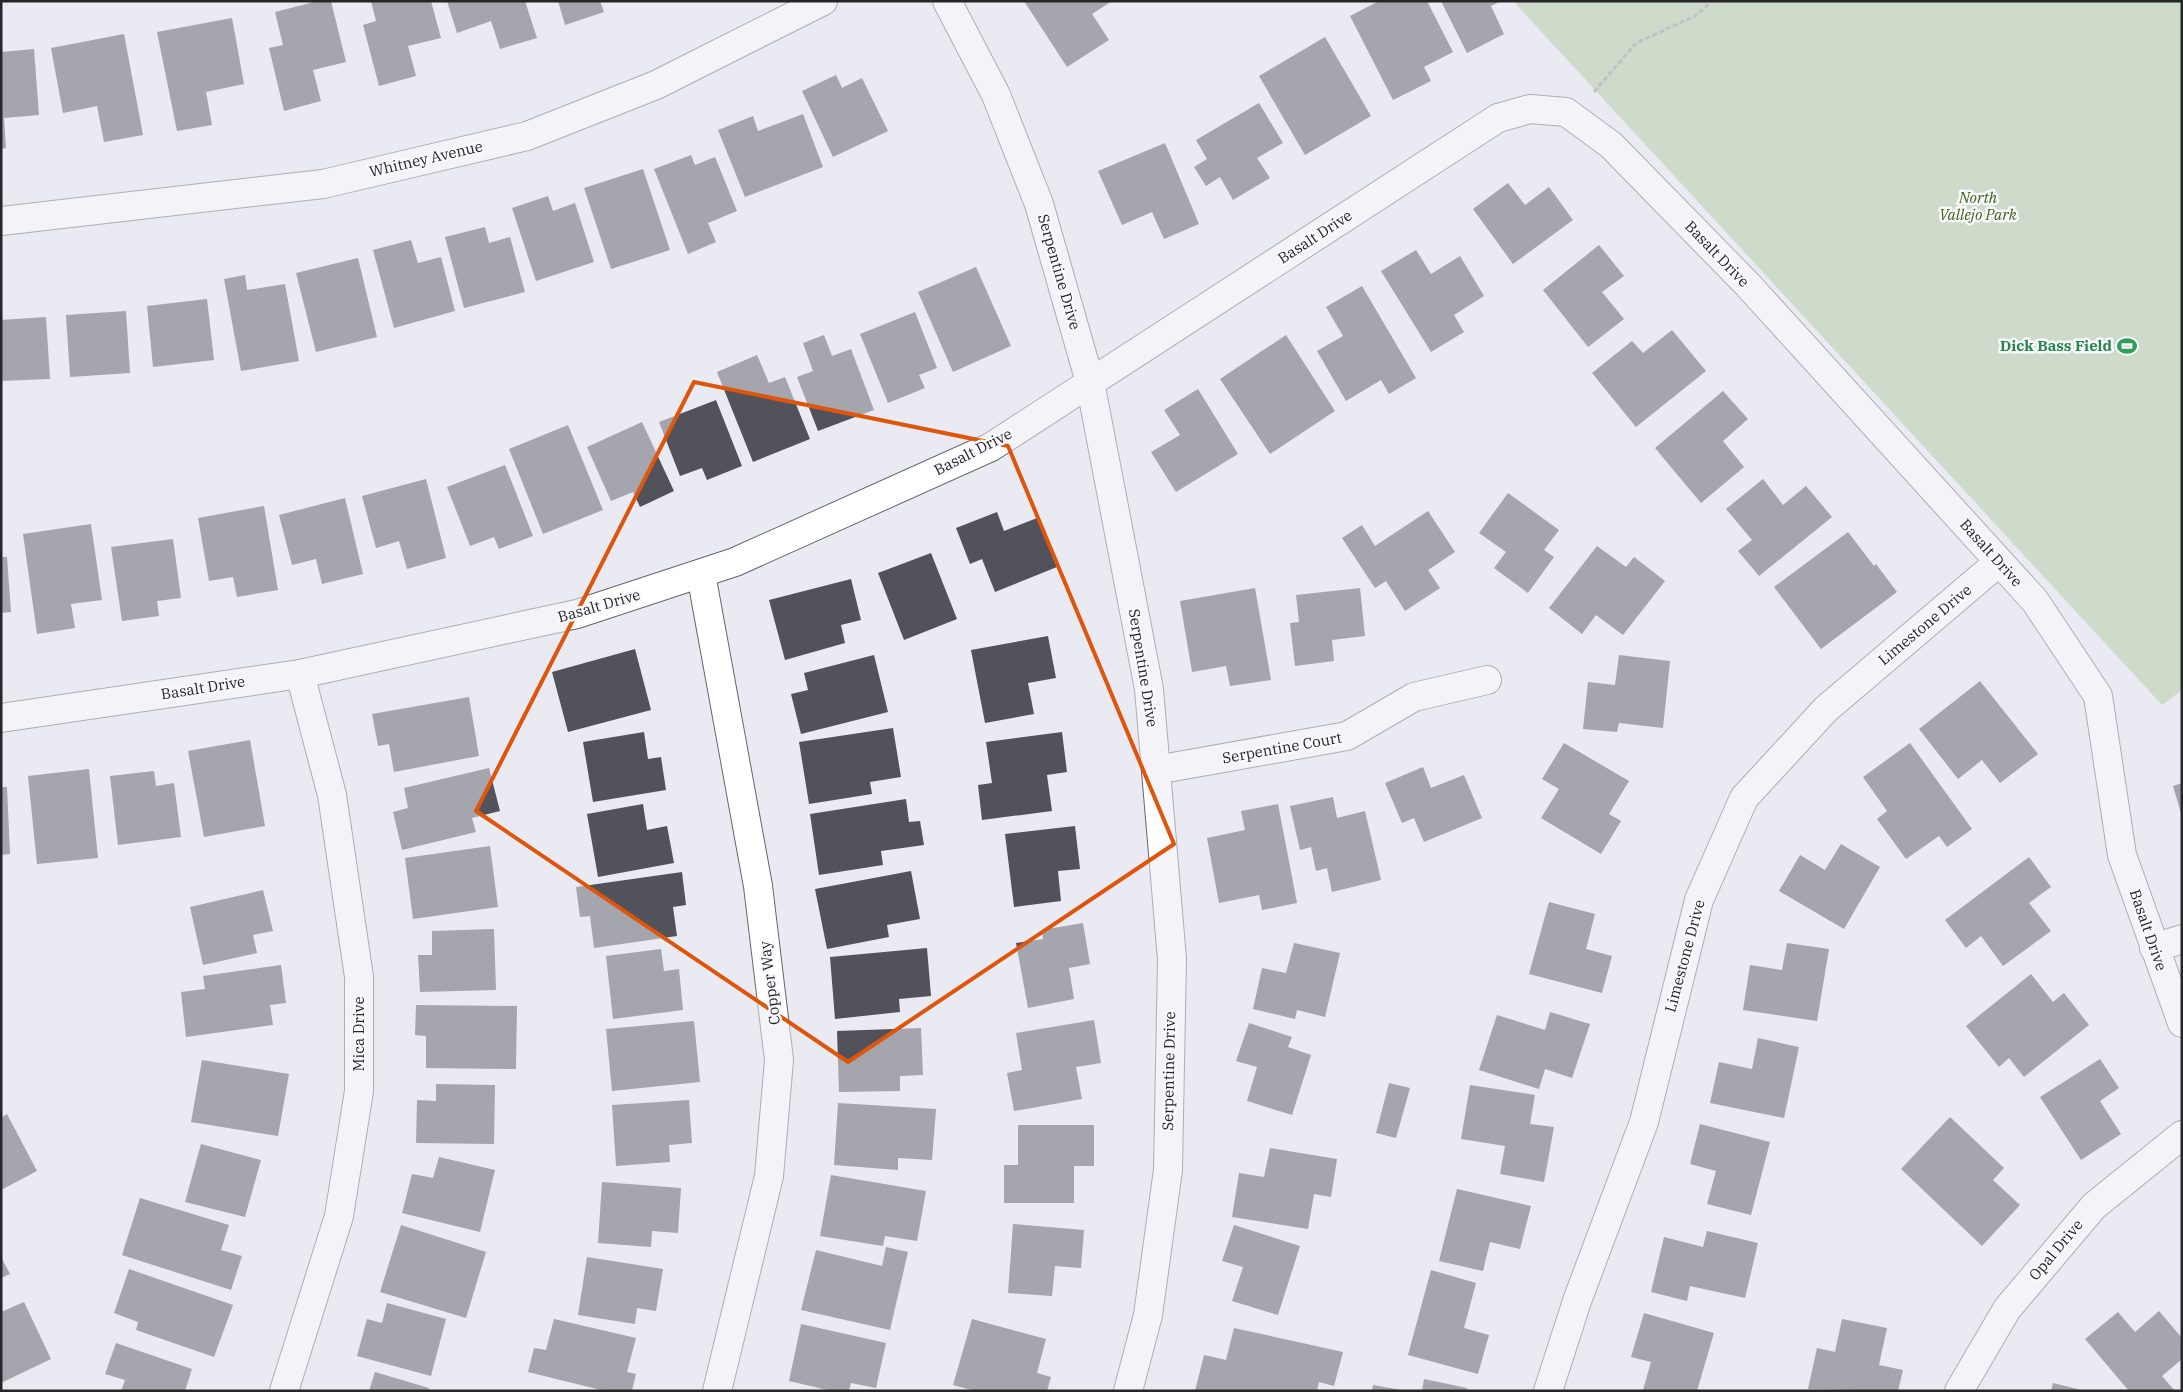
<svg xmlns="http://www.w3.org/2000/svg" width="2183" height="1392" viewBox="0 0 2183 1392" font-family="'IBM Plex Serif',serif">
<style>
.park{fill:#aeca99}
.building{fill:#52525a}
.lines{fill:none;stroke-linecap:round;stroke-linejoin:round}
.minor-casing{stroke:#65656d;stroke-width:30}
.path{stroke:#909096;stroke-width:3;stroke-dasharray:5 2.5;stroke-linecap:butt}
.minor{stroke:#fff;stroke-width:28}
.marked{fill:none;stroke:#de560d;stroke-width:4;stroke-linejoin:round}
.labels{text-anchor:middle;stroke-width:5;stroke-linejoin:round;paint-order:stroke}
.street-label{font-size:15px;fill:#262629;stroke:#f8f8fd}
.park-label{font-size:15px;font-style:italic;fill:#3c6212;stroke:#f8f8fd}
.leisure-label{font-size:15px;font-weight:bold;fill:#27864d;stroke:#f8f8fd;text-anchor:end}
</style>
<rect width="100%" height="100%" fill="#eaeaf3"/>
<!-- park -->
<path class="park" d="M1513,1H2182V690L2162,705Z"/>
<!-- building -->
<g class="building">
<path d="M318,1H331L346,62L313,70L321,101L284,111L269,48L283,45L275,12Z"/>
<path d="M371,1H431L441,38L408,46L416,76L379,86L363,25L376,21Z"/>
<path d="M447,1H525L537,38L500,49L491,21L457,33Z"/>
<path d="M558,1H600L604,12L565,25Z"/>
<path d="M1024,1H1112L1092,14L1109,40L1067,67Z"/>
<path d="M1379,1H1427L1453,52L1424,67L1431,81L1393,100L1350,16Z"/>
<path d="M1441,1H1501L1491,6L1504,34L1467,53Z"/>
<path d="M232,18L244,84L206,92L212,125L177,131L157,32Z"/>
<path d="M124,34L143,135L104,142L97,106L63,113L51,48Z"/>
<path d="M1325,37L1371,116L1305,155L1259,76Z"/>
<path d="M34,49L39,115L4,118L6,148L1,149V52Z"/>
<path d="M836,75L842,88L862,78L888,131L833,157L802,91Z"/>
<path d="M1259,103L1283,143L1257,158L1270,178L1233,200L1220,177L1206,186L1194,167L1207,159L1196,140Z"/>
<path d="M803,114L823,167L745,197L718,130L753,116L758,131Z"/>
<path d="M1165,143L1199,224L1164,239L1152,212L1122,225L1098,171Z"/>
<path d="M691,155L695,165L715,157L737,211L708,223L716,242L688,254L654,169Z"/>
<path d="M643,169L670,250L611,269L584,188Z"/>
<path d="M1508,183L1525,205L1549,187L1573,220L1513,264L1473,209Z"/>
<path d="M548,196L553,211L575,203L594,262L536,281L512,208Z"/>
<path d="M485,227L489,243L510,237L525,292L464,308L445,237Z"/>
<path d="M411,240L418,263L441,257L455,311L394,328L373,250Z"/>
<path d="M1599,245L1624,276L1602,292L1624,319L1588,347L1543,290Z"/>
<path d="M1416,250L1431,274L1460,256L1484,296L1454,315L1464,332L1431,352L1381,271Z"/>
<path d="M358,258L377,337L316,352L296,273Z"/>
<path d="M976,267L1011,346L953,372L918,292Z"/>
<path d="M245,275L247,290L285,284L299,361L241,371L224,279Z"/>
<path d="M1362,286L1416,378L1389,394L1381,380L1346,401L1317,351L1343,336L1326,307Z"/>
<path d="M207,299L214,360L153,367L147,306Z"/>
<path d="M126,311L130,373L70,377L66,315Z"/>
<path d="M915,312L937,368L919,375L925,388L888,403L860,334Z"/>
<path d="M46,317L50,379L1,381V320Z"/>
<path d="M1672,330L1706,371L1636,427L1592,373L1632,341L1643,353Z"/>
<path d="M824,335L832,356L851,349L874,410L818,431L797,377L813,371L803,343Z"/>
<path d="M1286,335L1335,411L1270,454L1220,379Z"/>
<path d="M757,355L769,383L785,377L810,439L753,462L717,372Z"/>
<path d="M1198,389L1238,454L1176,492L1151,452L1180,435L1164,410Z"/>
<path d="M1723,391L1748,419L1723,441L1744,467L1701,503L1655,448Z"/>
<path d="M716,400L742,466L707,480L702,468L680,476L659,422Z"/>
<path d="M642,422L674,491L640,507L633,492L611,501L587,447Z"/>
<path d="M568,425L603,510L543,534L509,449Z"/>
<path d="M505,465L533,536L499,549L494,537L470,546L447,487Z"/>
<path d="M426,479L446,558L407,569L399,541L376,548L362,496Z"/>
<path d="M1763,479L1783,505L1806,486L1832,517L1759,576L1738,551L1752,540L1726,509Z"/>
<path d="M1508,493L1559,530L1544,550L1554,557L1528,593L1494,568L1506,552L1479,533Z"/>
<path d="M345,498L363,574L322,584L316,559L292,565L279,515Z"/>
<path d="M264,506L278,590L237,597L233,577L209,581L198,518Z"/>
<path d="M1428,511L1455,552L1428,570L1440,588L1405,611L1386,581L1375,588L1342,538L1362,525L1375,546Z"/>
<path d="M997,512L1004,531L1037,518L1057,567L995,592L982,559L970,564L956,528Z"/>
<path d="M91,524L102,600L71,604L75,628L37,634L23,534Z"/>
<path d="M1848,532L1874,566L1876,564L1897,592L1821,649L1774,587Z"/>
<path d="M173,539L181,598L157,601L159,616L122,621L111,547Z"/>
<path d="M1597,546L1626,567L1634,557L1665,581L1623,635L1596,615L1582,634L1549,608Z"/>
<path d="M931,553L957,619L904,640L878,573Z"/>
<path d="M1,557H7L11,612L1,613Z"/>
<path d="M851,579L861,620L841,625L845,643L785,660L769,600Z"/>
<path d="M1255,588L1271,680L1230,686L1226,666L1192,672L1180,601Z"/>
<path d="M1360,588L1365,636L1332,640L1334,661L1295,666L1290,623L1299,622L1296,595Z"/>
<path d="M1048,636L1056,678L1028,683L1034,714L985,723L971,650Z"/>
<path d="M635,649L651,710L568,732L552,672Z"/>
<path d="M874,655L888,712L801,734L791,694L808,690L804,673Z"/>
<path d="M1619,655L1670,661L1663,728L1619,723L1617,732L1583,729L1588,682L1615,685Z"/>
<path d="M1980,681L2038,754L2000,783L1982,760L1958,779L1919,729Z"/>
<path d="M469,697L479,756L394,772L389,744L378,746L372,714Z"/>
<path d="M893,728L901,777L870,782L872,794L809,804L799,742Z"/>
<path d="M644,732L648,759L661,757L666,790L593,802L583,742Z"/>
<path d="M1062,732L1067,772L1047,775L1052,811L982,820L978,785L992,783L986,742Z"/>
<path d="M250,740L265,826L204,837L188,751Z"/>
<path d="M1564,743L1629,781L1609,814L1621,821L1601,854L1541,818L1559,789L1542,779Z"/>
<path d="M1910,743L1972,829L1947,847L1939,836L1906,859L1877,819L1887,811L1863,777Z"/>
<path d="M1423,767L1431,788L1464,775L1482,818L1424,842L1414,818L1402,823L1385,783Z"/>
<path d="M489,768L500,811L472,818L476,832L402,850L393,812L408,808L404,788Z"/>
<path d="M89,769L98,858L37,864L28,776Z"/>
<path d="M154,771L156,786L174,783L181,837L118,845L110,776Z"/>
<path d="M2182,783V813H2181L2173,786Z"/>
<path d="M1,787H7L10,854L1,855Z"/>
<path d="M1333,797L1337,818L1365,811L1381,880L1332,892L1327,868L1316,871L1311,847L1300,850L1290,806Z"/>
<path d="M906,799L909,822L920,821L924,845L881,851L883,865L819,875L810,814Z"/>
<path d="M643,804L647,830L667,826L674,863L598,877L587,814Z"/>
<path d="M1278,804L1297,903L1262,910L1259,895L1219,903L1207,838L1245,830L1241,811Z"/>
<path d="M1075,826L1080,869L1058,871L1061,901L1014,907L1005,834Z"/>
<path d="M1841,844L1880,867L1844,929L1779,891L1800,855L1825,870Z"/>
<path d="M490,846L498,907L413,919L405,858Z"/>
<path d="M2029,857L2051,887L2029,903L2051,931L2003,966L1981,936L1966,948L1945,920Z"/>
<path d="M911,871L920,919L887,925L889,937L827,949L815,889Z"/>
<path d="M682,872L686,905L673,907L677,936L594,948L590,916L580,917L576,887Z"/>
<path d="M263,890L273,931L253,935L257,953L203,965L190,907Z"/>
<path d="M1549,902L1595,914L1586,949L1612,956L1602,993L1529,974Z"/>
<path d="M1083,923L1090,964L1069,968L1074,999L1028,1008L1016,943L1043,939L1042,930Z"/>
<path d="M494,929L496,990L420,992L418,955H432V931Z"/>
<path d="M1294,943L1340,953L1325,1017L1297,1010L1295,1019L1253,1009L1262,968L1286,973Z"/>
<path d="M1787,943L1829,949L1817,1021L1743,1010L1750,965L1782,970Z"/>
<path d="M927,948L931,996L899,999L900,1012L835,1019L830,957Z"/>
<path d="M661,949L664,971L679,969L683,1010L613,1019L606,956Z"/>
<path d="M281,965L286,1003L270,1005L273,1025L186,1037L181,992L205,989L203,976Z"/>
<path d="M2031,974L2053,1002L2064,993L2089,1025L2024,1077L2009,1058L1999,1067L1966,1026Z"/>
<path d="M416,1005L517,1006L516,1069L426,1068V1036L415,1035Z"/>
<path d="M1550,1012L1590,1024L1572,1078L1545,1069L1539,1089L1479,1070L1497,1015L1545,1030Z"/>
<path d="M1094,1020L1101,1063L1076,1067L1082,1099L1014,1111L1007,1073L1022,1070L1016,1033Z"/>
<path d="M694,1021L700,1082L612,1091L606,1029Z"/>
<path d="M1249,1023L1292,1037L1288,1047L1311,1055L1292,1115L1247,1101L1257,1067L1236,1061Z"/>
<path d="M921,1028L923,1075L900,1076V1091L839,1092L837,1031Z"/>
<path d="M1758,1038L1799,1047L1784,1118L1710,1103L1719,1062L1752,1069Z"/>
<path d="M2100,1059L2119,1088L2100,1101L2121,1134L2081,1160L2040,1097Z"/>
<path d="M202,1060L289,1074L278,1136L191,1122Z"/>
<path d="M1389,1083L1410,1088L1396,1138L1376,1133Z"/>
<path d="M436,1084L495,1085L494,1144L416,1143L417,1100L436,1101Z"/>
<path d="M1470,1085L1535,1095L1530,1124L1554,1127L1544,1182L1500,1174L1505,1146L1461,1139Z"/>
<path d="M689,1100L692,1143L669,1145L670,1162L616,1166L612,1105Z"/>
<path d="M838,1103L936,1109L932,1160L898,1158V1170L834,1165Z"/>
<path d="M7,1114L37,1171L1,1190V1118Z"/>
<path d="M1950,1117L2004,1168L1993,1180L2020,1205L1982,1246L1901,1169Z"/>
<path d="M1700,1124L1770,1142L1751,1215L1707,1204L1716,1171L1690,1164Z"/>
<path d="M1018,1125H1094V1166H1074V1203H1004V1165H1018Z"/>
<path d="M201,1144L261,1160L245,1217L185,1202Z"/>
<path d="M1270,1148L1337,1159L1331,1197L1314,1194L1308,1229L1232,1217L1239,1173L1264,1177Z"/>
<path d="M439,1157L495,1170L480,1232L402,1213L412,1174L433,1178Z"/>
<path d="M831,1175L926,1191L917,1241L885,1236L883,1246L820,1236Z"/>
<path d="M602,1182L681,1188L678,1233L652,1231L651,1247L598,1243Z"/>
<path d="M1457,1189L1531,1206L1520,1249L1490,1242L1483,1271L1439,1261Z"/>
<path d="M140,1198L229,1225L221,1250L242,1256L231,1290L122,1255Z"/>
<path d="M1013,1224L1084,1230L1081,1268L1055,1266L1052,1296L1008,1293Z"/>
<path d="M401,1225L486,1252L466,1318L380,1292Z"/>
<path d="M1234,1225L1300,1246L1278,1315L1232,1301L1243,1267L1222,1261Z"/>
<path d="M1707,1231L1758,1243L1745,1298L1690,1286L1687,1301L1651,1292L1664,1237L1703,1247Z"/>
<path d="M886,1247L908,1252L890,1330L801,1310L816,1250L882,1266Z"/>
<path d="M1,1257L10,1274L1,1278Z"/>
<path d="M587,1257L663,1269L656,1311L637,1308L635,1324L578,1315Z"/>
<path d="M129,1269L233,1305L214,1357L136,1330L138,1322L114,1313Z"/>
<path d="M1431,1270L1476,1283L1464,1328L1489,1335L1478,1374L1408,1355Z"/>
<path d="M24,1302L51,1359L1,1383V1312Z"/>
<path d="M387,1303L446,1319L431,1376L357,1356L367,1319L382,1323Z"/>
<path d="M2159,1311L2182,1338V1359L2162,1376L2175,1391H2129L2085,1339L2118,1312L2135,1332Z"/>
<path d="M1644,1313L1714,1333L1697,1391L1643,1390L1651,1362L1631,1357Z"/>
<path d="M554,1319L636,1338L627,1372L636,1374L632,1391H605L528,1372L534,1348L546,1350Z"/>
<path d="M972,1319L1046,1339L1037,1373L1051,1377L1047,1391H975L953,1385Z"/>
<path d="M1842,1319L1887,1328L1879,1365L1903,1370L1898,1391L1808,1389L1817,1348L1835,1352Z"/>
<path d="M801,1324L886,1343L876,1388L851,1383L849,1391H832L789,1381Z"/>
<path d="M1234,1328L1343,1352L1334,1386L1319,1382L1317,1391H1195L1204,1355L1226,1360Z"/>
<path d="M116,1343L192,1369L185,1391H121L125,1380L105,1374Z"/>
<path d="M375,1372L429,1388L428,1391H369Z"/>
<path d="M1424,1379L1467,1388V1391H1422Z"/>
<path d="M2053,1383L2081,1390L2080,1391H2051Z"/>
<path d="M1373,1385L1401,1390V1391H1372Z"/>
</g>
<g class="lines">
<defs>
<g id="minor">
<path d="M947,1L996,95L1039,204L1090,382L1149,689L1172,959L1168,1170L1148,1315L1128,1391"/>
<path d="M1,221L323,184L527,136L656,85L823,1"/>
<path d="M701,574L758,886L779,1060L769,1176L717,1391"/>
<path d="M1,718L300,674L577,614L735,562L991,447L1498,118L1530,109L1566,112L1611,145L1748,285L2035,601L2098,696L2122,855L2182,1023"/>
<path d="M1156,770L1347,736L1414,697L1487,680"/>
<path d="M2154,948L2182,939"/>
<path d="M284,1391L339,1216L359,1091V977L332,795L300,674"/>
<path d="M1548,1391L1577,1301L1644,1122L1699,900L1744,798L1826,709L1999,562"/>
<path d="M1959,1391L2007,1309L2094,1206L2182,1135"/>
</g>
</defs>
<!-- minor casing -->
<use href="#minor" class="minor-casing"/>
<!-- path -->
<path class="path" d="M1594,92L1636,43L1695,16L1712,1"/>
<!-- minor -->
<use href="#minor" class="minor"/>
</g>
<!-- marked area -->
<path d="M0 0H2183V1392H0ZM694,382L1008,446L1174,844L848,1062L476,811Z" fill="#eaeaf3" fill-opacity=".55" fill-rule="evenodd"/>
<path class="marked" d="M694,382L1008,446L1174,844L848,1062L476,811Z"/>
<!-- icons -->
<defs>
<symbol id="stadium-bare" viewBox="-9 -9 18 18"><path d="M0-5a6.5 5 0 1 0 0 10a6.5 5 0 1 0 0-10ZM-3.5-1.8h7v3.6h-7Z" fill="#2e9e5b" stroke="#f8f8fd" stroke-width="2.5" paint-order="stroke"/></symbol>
</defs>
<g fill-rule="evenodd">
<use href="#stadium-bare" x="2113" y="332" width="28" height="28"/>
</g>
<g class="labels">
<!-- street labels -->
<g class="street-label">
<text transform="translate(426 159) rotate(-13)" y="5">Whitney Avenue</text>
<text transform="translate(1315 237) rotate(-33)" y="5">Basalt Drive</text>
<text transform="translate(1717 254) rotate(46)" y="5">Basalt Drive</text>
<text transform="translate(1059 272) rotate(74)" y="5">Serpentine Drive</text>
<text transform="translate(973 452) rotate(-27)" y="5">Basalt Drive</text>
<text transform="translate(1991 553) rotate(48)" y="5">Basalt Drive</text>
<text transform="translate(599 606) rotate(-16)" y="5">Basalt Drive</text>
<text transform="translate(1925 625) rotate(-40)" y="5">Limestone Drive</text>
<text transform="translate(1143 668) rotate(81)" y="5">Serpentine Drive</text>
<text transform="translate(203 688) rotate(-9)" y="5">Basalt Drive</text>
<text transform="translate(1282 748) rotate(-10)" y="5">Serpentine Court</text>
<text transform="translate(2148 930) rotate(71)" y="5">Basalt Drive</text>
<text transform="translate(1685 956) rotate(-75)" y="5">Limestone Drive</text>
<text transform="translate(770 983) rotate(-97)" y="5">Copper Way</text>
<text transform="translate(359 1034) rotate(-90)" y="5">Mica Drive</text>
<text transform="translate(1169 1071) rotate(-89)" y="5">Serpentine Drive</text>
<text transform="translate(2056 1250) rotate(-50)" y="5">Opal Drive</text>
</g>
<!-- park labels -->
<g class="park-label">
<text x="1978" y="203">North<tspan x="1978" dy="17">Vallejo Park</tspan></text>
</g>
<!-- leisure labels -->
<g class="leisure-label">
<text x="2112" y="351">Dick Bass Field</text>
</g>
</g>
<!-- border -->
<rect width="2183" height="1392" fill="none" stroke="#262629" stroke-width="5"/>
</svg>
